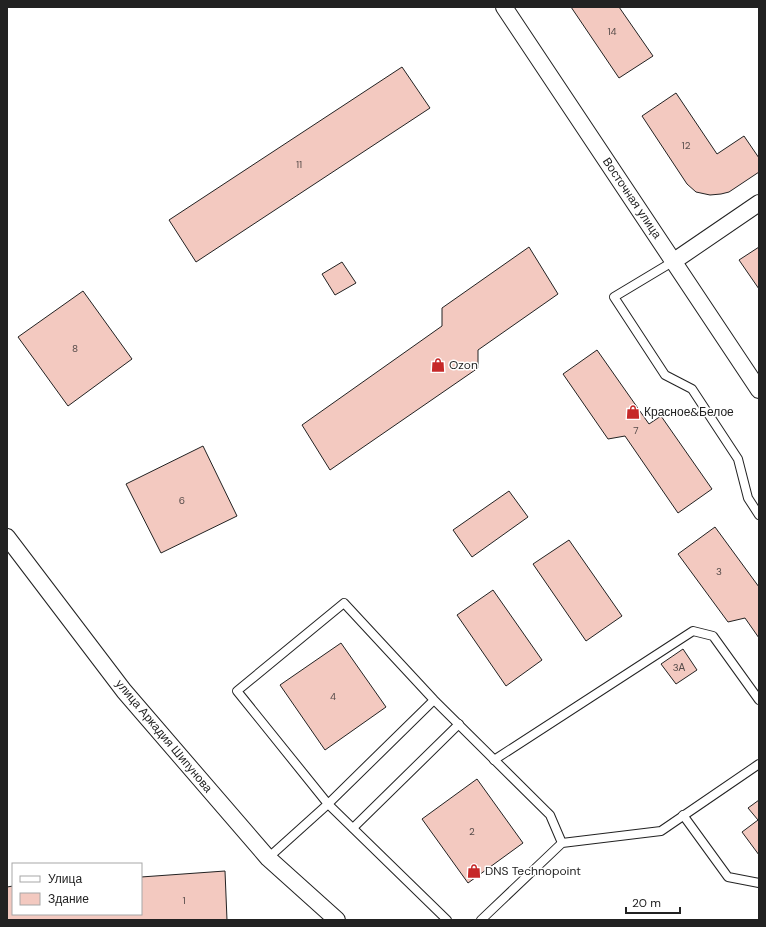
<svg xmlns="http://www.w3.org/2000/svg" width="766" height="927" viewBox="0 0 766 927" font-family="'DM Sans',sans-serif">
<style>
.building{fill:#f3c9c0;stroke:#222}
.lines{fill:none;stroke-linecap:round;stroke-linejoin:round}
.lane-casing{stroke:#222;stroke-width:10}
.street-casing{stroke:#222;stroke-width:18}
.lane{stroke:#fff;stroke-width:8}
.street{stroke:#fff;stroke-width:16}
.labels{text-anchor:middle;stroke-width:3;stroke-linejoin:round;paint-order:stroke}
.number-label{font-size:10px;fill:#564c4a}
.street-label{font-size:12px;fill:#222;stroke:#fff}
.poi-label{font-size:12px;fill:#222;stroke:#fff;text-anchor:start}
</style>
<rect width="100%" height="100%" fill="#fff"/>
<!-- building -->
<g class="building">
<path d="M571,7H619L653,56L619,78Z"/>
<path d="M402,67L430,108L196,262L169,220Z"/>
<path d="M676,93L717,154L744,136L759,158V172L729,192L721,194L710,195L696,192L687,184L642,116Z"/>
<path d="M529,247L558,294L478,350V368L330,470L302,425L442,326V308Z"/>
<path d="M759,247V289L739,260Z"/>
<path d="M342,262L356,283L335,295L322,274Z"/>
<path d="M83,291L132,359L68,406L18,337Z"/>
<path d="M597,350L649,424L661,416L712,489L678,513L625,436L608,439L563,374Z"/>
<path d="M203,446L237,516L161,553L126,484Z"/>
<path d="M509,491L528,517L472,557L453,530Z"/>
<path d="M715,527L759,587V638L745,618L728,622L678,554Z"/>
<path d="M569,540L622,616L586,641L533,564Z"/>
<path d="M493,590L542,660L506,686L457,615Z"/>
<path d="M341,643L386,707L325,750L280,685Z"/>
<path d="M683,649L697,670L676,684L661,664Z"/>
<path d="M477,779L523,843L468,883L422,819Z"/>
<path d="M759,800V855L742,832L758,820L748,808Z"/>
<path d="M225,871L227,920H7V887L13,886V914H141V877Z"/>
</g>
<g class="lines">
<defs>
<g id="lane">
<path d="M674,261L614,297L665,375L692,389L738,459L748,498L759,515"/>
<path d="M434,700L328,804L237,691L344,603L434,700L550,815L562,843"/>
<path d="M494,760L693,631L713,636L759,700"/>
<path d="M683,815L728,877L759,883"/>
<path d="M353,828L459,724"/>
<path d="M268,858L328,804L447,920"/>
<path d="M481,920L562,843L661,831L759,764"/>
</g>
<g id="street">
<path d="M504,7L759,390"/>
<path d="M674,261L759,203"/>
<path d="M7,537L124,691L268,858L337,920"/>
</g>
</defs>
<!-- lane casing -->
<use href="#lane" class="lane-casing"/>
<!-- street casing -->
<use href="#street" class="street-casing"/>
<!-- lane -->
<use href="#lane" class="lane"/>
<!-- street -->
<use href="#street" class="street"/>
</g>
<!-- icons -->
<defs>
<symbol id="shop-bare" viewBox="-9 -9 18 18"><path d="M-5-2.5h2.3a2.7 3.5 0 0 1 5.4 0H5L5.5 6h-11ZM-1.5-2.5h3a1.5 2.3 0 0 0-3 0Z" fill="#c62828" stroke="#fff" stroke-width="2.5" paint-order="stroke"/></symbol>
</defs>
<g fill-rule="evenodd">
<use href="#shop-bare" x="428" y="355" width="20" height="20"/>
<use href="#shop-bare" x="623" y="402" width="20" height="20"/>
<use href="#shop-bare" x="464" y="861" width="20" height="20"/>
</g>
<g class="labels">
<!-- number labels -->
<g class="number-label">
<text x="612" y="35">14</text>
<text x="686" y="149">12</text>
<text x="299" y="168">11</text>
<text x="75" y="352">8</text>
<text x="636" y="434">7</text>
<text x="182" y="504">6</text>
<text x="719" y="575">3</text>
<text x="679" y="671">3А</text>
<text x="333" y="700">4</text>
<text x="472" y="835">2</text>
<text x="184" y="904">1</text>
</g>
<!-- street labels -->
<g class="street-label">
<text transform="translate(632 198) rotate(56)" y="4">Восточная улица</text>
<text transform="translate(164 736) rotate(50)" y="4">улица Аркадия Шипунова</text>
</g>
<!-- poi labels -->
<g class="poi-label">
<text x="449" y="369">Ozon</text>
<text x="644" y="416">Красное&amp;Белое</text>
<text x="485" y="875">DNS Technopoint</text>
</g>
</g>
<!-- border -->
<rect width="766" height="927" fill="none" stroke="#222222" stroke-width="16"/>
<!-- legend -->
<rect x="12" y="863" width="130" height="52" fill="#ffffff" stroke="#a7a7a7"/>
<rect x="20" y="876" width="20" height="6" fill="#ffffff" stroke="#a7a7a7"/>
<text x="48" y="883" font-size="12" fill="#222222">Улица</text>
<rect x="20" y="893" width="20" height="12" fill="#f3c9c0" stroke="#a7a7a7"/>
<text x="48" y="903" font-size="12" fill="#222222">Здание</text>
<!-- scale -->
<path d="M626 907v6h54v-6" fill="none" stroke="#222222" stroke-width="2"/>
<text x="632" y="907" font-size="12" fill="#222222" stroke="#ffffff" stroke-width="3" paint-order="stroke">20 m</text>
</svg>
